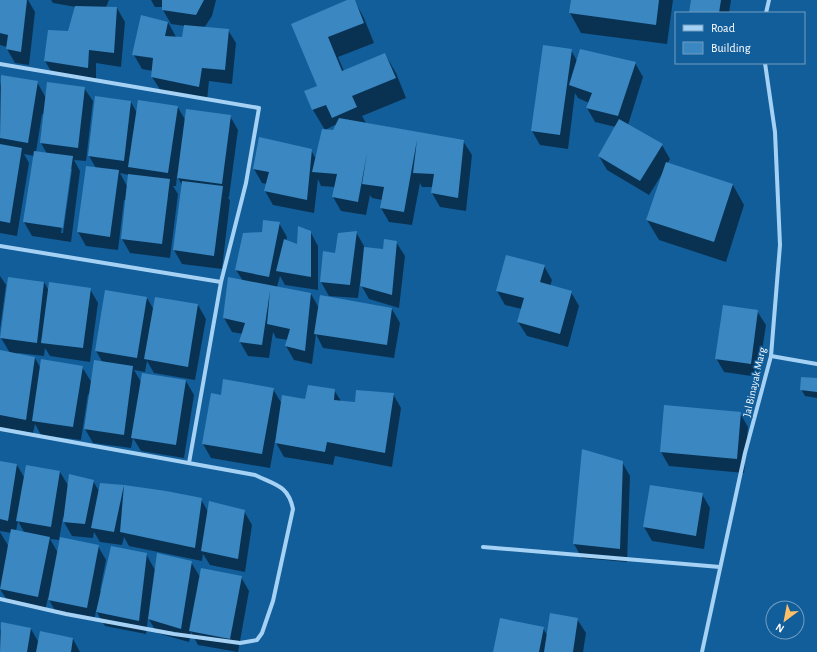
<svg xmlns="http://www.w3.org/2000/svg" width="817" height="652" viewBox="0 0 817 652" font-family="'Alegreya Sans',sans-serif">
<style>
.shadow{fill:#0007;fill-rule:evenodd}
.building{fill:#3a87c1}
.lines{fill:none;stroke-linecap:round;stroke-linejoin:round}
.street{stroke:#a5d2f4;stroke-width:4}
.labels{text-anchor:middle;stroke-width:3;stroke-linejoin:round;paint-order:stroke}
.street-label{font-size:11px;fill:#fff;stroke:#125e9a}
</style>
<rect width="100%" height="100%" fill="#125e9a"/>
<!-- shadow -->
<g class="shadow">
<path d="M0,0H28L35,12L29,65L15,63L7,49V47L0,45Z"/>
<path d="M51,0H109L106,7L117,8L125,22L121,67L96,63V82L53,75L45,61L69,32L76,7L53,3Z"/>
<path d="M151,0H216L212,16L204,28L228,30L236,43L232,84L209,81L207,100L161,91L152,77L153,71L142,69L134,55L168,22L176,37L183,38L185,26L171,24L163,10V7H155Z"/>
<path d="M349,0H354L364,18L374,43L338,57L344,71L385,54L396,73L406,98L362,116L366,123L463,141L472,155L466,211L440,207L432,193L433,187H422L420,183L412,225L389,222L381,208L382,200L372,198L370,195L366,215L341,211L333,197L335,187L321,186L318,179L314,213L273,205L265,191L267,184L262,183L254,169L311,150L316,159L337,124L325,130L313,110L306,92L318,86L292,24Z"/>
<path d="M572,0H673L667,44L581,33L570,13Z"/>
<path d="M692,0H731L729,13H690Z"/>
<path d="M571,50L577,61L635,63L643,77L628,125L662,145L670,159L667,164L733,185L744,205L726,262L659,240L647,220L664,171L649,195L607,170L599,156L616,127L595,122L587,108L589,103L578,98L575,93L568,149L540,145L532,131Z"/>
<path d="M2,76L37,82L46,98L84,88L93,101L86,161L74,160L80,171L71,242L32,236L24,222L34,156L24,154L29,163L17,236L0,233V87ZM42,114L44,115L41,143L47,154L36,152ZM70,169H72L63,233H61Z"/>
<path d="M131,102L137,113L177,106L186,121L230,116L238,130L229,197H228L230,201L222,269L182,264L174,250L182,185L177,176L176,186H173L178,194L170,258L130,253L122,239L126,200H124L118,250L86,246L78,232L96,168L89,156ZM120,173L129,175L128,188Z"/>
<path d="M279,223L287,237L286,241L297,246L310,231L318,246V290L285,285L280,276L277,287L311,294L319,308L392,309L400,323L394,358L323,348L316,334L312,364L294,360L286,346L288,340L276,338L273,332L269,358L248,356L240,342L243,334L232,332L224,318L243,281L236,270L263,233Z"/>
<path d="M356,232L364,246V248L384,250L396,242L405,256L399,308L369,299L360,283L358,298L329,296L321,282L324,252L336,254Z"/>
<path d="M544,266L552,280L550,286L571,292L579,306L568,347L527,336L518,322L522,309L505,305L497,291Z"/>
<path d="M0,276L6,285L0,329Z"/>
<path d="M44,282L49,291L90,289L98,303L90,362L50,356L45,348L44,356L18,353V355L35,358L41,369L82,367L92,383L103,363L96,351L147,298L154,310L198,305L206,319L195,380L154,373L147,361L145,372L134,370L141,382L186,381L194,395L184,458L141,451L133,438L131,448L93,443L85,429L90,395L88,394L81,440L41,435L35,424L33,433L0,427V351L10,353L1,338Z"/>
<path d="M757,311L766,325L758,377L724,372L716,358Z"/>
<path d="M817,379V398L805,396L801,389Z"/>
<path d="M273,389L282,404L306,400L334,390L341,401L356,403L393,394L401,408L392,467L335,456L333,465L284,457L275,441L270,468L211,458L203,444L222,396Z"/>
<path d="M740,413L748,427L744,473L669,466L661,452Z"/>
<path d="M0,462L17,465L25,479L27,466L60,472L69,487L93,481L99,491L100,484L124,486L201,499L208,512L244,511L252,525L245,572L210,565L203,554L202,561L129,546L124,537L122,545L100,542L94,532L93,538L72,536L64,522V517H63L59,540L50,539L58,553L98,546L106,560L100,591H102L146,554L155,570L191,562L200,577H241L249,591L238,652L198,645L191,632L189,642L157,633L148,618L146,634L105,626L96,611L94,621L57,614L48,598L45,611L9,603L0,589V591V532L9,547L12,533L0,531ZM18,521L24,532L16,531Z"/>
<path d="M622,462L630,476L627,562L582,558L574,544Z"/>
<path d="M651,486L702,494L710,508L704,549L652,541L644,527Z"/>
<path d="M577,619L586,633L583,652H494L543,628L547,635Z"/>
<path d="M2,623L31,629L39,643L73,639L80,652H0V632Z"/>
</g>
<!-- building -->
<g class="building">
<path d="M0,0H27L21,52L6,49L8,35L0,33Z"/>
<path d="M162,0H204L196,15L162,10Z"/>
<path d="M347,0H355L364,23L328,37L342,71L385,53L396,78L352,96L357,107L332,118L326,105L312,110L304,91L317,86L291,24Z"/>
<path d="M571,0H659L656,25L569,13Z"/>
<path d="M691,0H721L719,13H689Z"/>
<path d="M75,6L117,7L114,53L89,50L88,68L44,61L48,30L68,31Z"/>
<path d="M141,15L168,22L165,36L182,37L184,25L229,29L225,70L202,68L199,87L151,77L153,58L132,55Z"/>
<path d="M543,45L572,49L560,135L531,131Z"/>
<path d="M580,49L636,62L618,116L586,108L592,93L569,85Z"/>
<path d="M1,75L38,81L28,143L0,138Z"/>
<path d="M47,82L85,87L78,148L40,143Z"/>
<path d="M95,96L131,101L124,161L88,156Z"/>
<path d="M138,100L178,106L168,173L128,167Z"/>
<path d="M186,109L231,115L222,184L177,178Z"/>
<path d="M339,118L464,140L458,198L431,193L434,174L413,173L417,140L404,212L380,208L384,187L362,184L367,153L358,202L332,197L337,174L312,172L322,129L333,130Z"/>
<path d="M619,119L663,144L640,181L598,156Z"/>
<path d="M259,137L312,149L307,200L264,191L269,172L253,169Z"/>
<path d="M0,144L22,148L10,223L0,221Z"/>
<path d="M34,151L73,156L63,228L23,222Z"/>
<path d="M666,162L733,184L714,242L646,220Z"/>
<path d="M86,166L119,170L110,237L77,232Z"/>
<path d="M128,174L170,179L162,244L121,239Z"/>
<path d="M182,181L223,186L214,256L173,250Z"/>
<path d="M263,220L280,222L269,277L235,270L243,233L262,232Z"/>
<path d="M298,226L311,231V277L276,271L284,239L297,244Z"/>
<path d="M357,231L350,285L320,282L323,251L335,253L338,233Z"/>
<path d="M384,239L397,241L392,295L360,286L364,247L383,249Z"/>
<path d="M506,255L545,265L540,282L572,291L560,334L517,322L524,298L496,291Z"/>
<path d="M8,277L44,282L37,343L0,338Z"/>
<path d="M228,277L311,293L305,351L285,346L290,329L267,324L270,291L262,345L239,342L245,323L223,318Z"/>
<path d="M49,282L91,288L83,348L41,343Z"/>
<path d="M105,290L147,297L137,358L95,351Z"/>
<path d="M320,295L392,308L387,345L314,334Z"/>
<path d="M155,297L198,304L188,367L144,359Z"/>
<path d="M723,305L758,310L751,364L715,359Z"/>
<path d="M0,350L35,357L26,420L0,415Z"/>
<path d="M41,359L83,366L73,427L32,421Z"/>
<path d="M94,360L133,366L124,435L84,429Z"/>
<path d="M142,373L186,380L176,445L131,438Z"/>
<path d="M801,377L817,378V392L800,390Z"/>
<path d="M223,379L274,388L262,454L202,444L211,393L221,395Z"/>
<path d="M308,385L335,389L334,400L355,402L356,390L394,393L385,453L327,442L325,452L275,443L282,395L305,399Z"/>
<path d="M664,405L741,412L737,459L660,452Z"/>
<path d="M582,449L623,461L620,549L573,544Z"/>
<path d="M0,461L17,464L8,521L0,519Z"/>
<path d="M26,465L60,471L51,527L16,521Z"/>
<path d="M69,474L94,480L85,524L63,522Z"/>
<path d="M100,483L124,485L166,491L202,498L195,548L120,532L124,485L114,532L91,528Z"/>
<path d="M650,485L703,493L696,536L643,527Z"/>
<path d="M209,501L245,510L238,559L201,551Z"/>
<path d="M11,529L50,537L38,597L0,589Z"/>
<path d="M60,537L99,545L87,608L48,600Z"/>
<path d="M111,546L147,553L139,621L96,612Z"/>
<path d="M157,553L192,561L181,629L148,619Z"/>
<path d="M201,568L242,576L230,639L189,631Z"/>
<path d="M550,613L578,618L573,652H544Z"/>
<path d="M500,618L544,627L539,652H493Z"/>
<path d="M1,622L31,628L27,652H0Z"/>
<path d="M40,631L73,638L71,652H36Z"/>
</g>
<g class="lines">
<!-- street -->
<g class="street">
<path d="M766,13L769,0"/>
<path d="M0,64L259,108L246,183L221,282L189,463"/>
<path d="M0,246L221,282"/>
<path d="M771,356L817,364"/>
<path d="M0,429L255,475C275,485 288,485 293,509L273,601L262,633L257,640L240,643L174,634L66,614L0,599"/>
<path d="M483,547L720,567"/>
<path d="M702,652L745,453L771,356L780,245L775,132L765,63"/>
</g>
</g>
<g class="labels">
<!-- street labels -->
<g class="street-label">
<text transform="translate(754 382) rotate(-77)" y="4">Jal Binayak Marg</text>
</g>
</g>
<!-- legend -->
<rect x="675" y="12" width="130" height="52" fill="#125e9a" stroke="#719ec2"/>
<rect x="683" y="25" width="20" height="6" fill="#a5d2f4" stroke="#719ec2"/>
<text x="711" y="32" font-size="12" fill="#ffffff">Road</text>
<rect x="683" y="42" width="20" height="12" fill="#3a87c1" stroke="#719ec2"/>
<text x="711" y="52" font-size="12" fill="#ffffff">Building</text>
<!-- north arrow -->
<g transform="translate(785 620) rotate(212)"><circle r="19" fill="#125e9a" stroke="#719ec2"/>
<path d="M0-3L7 15L0 10L-7 15Z" fill="#ffc168"/>
<text y="-6" font-size="11" font-weight="bold" text-anchor="middle" fill="#ffffff">N</text>
</g>
</svg>
